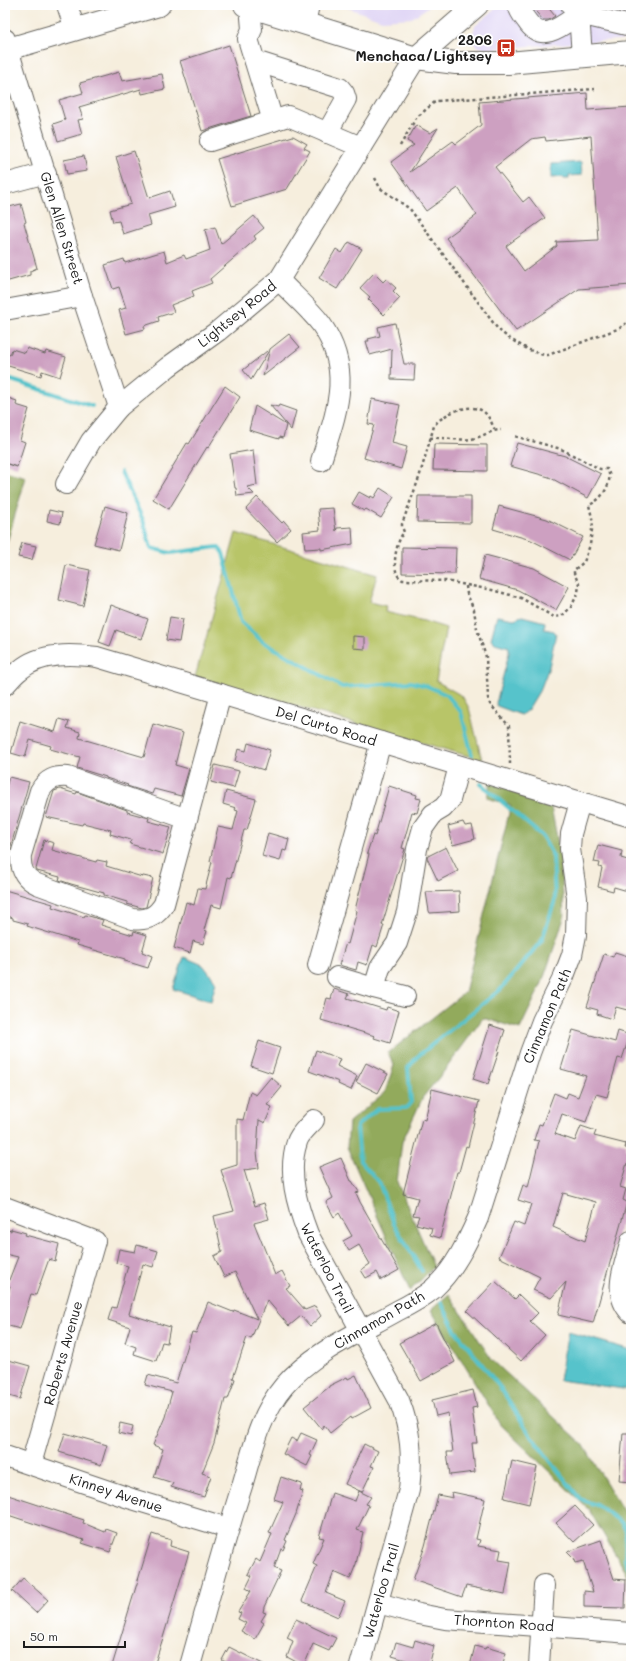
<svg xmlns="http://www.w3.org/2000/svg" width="636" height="1671" viewBox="0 0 636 1671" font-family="Mali,sans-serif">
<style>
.built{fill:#dfd4f5}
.green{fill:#b8c568;stroke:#6a7042}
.forest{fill:#92aa5c;stroke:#57633c}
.water{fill:#56c3cb;stroke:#397074}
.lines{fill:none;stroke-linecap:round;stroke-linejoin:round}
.stream{stroke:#56c3cb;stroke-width:4}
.building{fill:#cda0c1;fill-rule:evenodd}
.minor-casing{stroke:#686660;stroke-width:22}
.major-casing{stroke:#686660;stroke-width:24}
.path{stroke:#686660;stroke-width:2.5;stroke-dasharray:3 3;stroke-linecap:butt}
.minor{stroke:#fff;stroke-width:20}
.major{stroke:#fff;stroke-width:22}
.labels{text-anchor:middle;stroke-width:3.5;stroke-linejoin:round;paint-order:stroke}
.poi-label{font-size:14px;font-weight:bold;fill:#1c1c1c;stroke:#fff;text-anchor:end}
.street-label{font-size:14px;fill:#1c1c1c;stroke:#fff}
</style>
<rect width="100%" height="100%" fill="#fff"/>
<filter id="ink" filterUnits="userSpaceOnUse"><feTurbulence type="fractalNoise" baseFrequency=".025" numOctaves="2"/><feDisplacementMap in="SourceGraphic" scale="8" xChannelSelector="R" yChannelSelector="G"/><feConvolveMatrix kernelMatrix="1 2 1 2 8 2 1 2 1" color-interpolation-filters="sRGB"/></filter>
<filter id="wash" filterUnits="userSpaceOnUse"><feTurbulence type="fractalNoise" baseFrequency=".012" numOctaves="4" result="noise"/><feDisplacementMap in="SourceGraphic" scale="16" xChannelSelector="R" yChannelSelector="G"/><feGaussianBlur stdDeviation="0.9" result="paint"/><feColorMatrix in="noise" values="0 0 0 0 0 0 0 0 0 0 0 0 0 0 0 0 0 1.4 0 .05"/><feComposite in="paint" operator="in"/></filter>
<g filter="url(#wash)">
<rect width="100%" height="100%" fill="#f6eedd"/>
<!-- built -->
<g class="built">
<path d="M340,5H431L412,18L382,20Z"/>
<path d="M500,5H631V39L487,49L478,47L473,43V33L475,26Z"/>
</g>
<!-- green -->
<path class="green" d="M236,533L377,575L369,602L386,606L385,612L424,621L446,628L436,681L462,696L469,708L482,760L195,677Z"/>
<!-- forest -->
<g class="forest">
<path d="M5,471L26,477L5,549Z"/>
<path d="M490,783L550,802L561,858L564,918L542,983L520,1029L483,1018L445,1070L423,1097L402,1142L397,1182L434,1267L410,1291L347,1147L349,1122L385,1092L394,1065L388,1053L465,992L511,805L487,798Z"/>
<path d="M449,1294L492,1360L583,1444L631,1524V1594L627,1574L589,1510L500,1424L431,1310Z"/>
</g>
<!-- water -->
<g class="water">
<path d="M581,162L582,175L569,176V179H564L563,177L551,178V164Z"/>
<path d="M497,616L514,619L522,616L545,622L544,629L554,631L556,633L549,667L541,688L527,711L521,715L497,706L496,703L509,653V647L495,643L491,639Z"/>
<path d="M184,957L203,965L216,982L211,1001L173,989Z"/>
<path d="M568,1332L631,1350V1390L559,1380Z"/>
</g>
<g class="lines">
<!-- stream -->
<g class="stream">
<path d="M5,378L92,406"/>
<path d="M121,472L143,520L151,548L170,553L218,547L223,553L241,622L263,642L342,687L411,682L427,686L447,695L461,712L472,755"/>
<path d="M422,1271L394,1224L379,1182L360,1161L357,1126L377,1109L406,1108L411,1102L408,1068L418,1056L501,989L542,940L555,900L553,856L542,836L481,784"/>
<path d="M441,1302L455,1330L502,1390L531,1436L580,1499L599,1506L622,1523L626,1531L625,1561L631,1572"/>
</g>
</g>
<g id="blocks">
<!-- building -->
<g class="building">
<path d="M530,5H546L555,16L549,20H543Z"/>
<path d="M229,45L251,116L202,131L180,61Z"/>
<path d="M119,72L122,81L162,74L165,89L142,94L141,89L79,107L83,119L78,120L82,134L58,141L53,124L65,120L59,100L83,93L80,83Z"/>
<path d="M587,93L588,110L631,107V285L579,289L516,331L446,238L477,215L458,188L426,211L391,162L414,145L407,141L416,125L430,133L438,128L410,172L453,141L456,144L481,125L479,102ZM591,136L598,240L556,242L557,246L524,271L506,246L545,218L529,197L523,202L495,167L531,139L545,137L546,141Z"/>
<path d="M293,136L307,144L304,148L310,151L287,189L232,206L217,159Z"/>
<path d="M134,151L149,198L170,191L175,207L148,215L151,225L123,234L119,221L113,222L110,210L131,204L116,157Z"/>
<path d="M84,156L87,171L67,174L64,160Z"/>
<path d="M21,204L26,222L24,223L37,268L30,271V275L5,282V208Z"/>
<path d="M254,216L264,228L254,236L256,239L210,279L212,283L192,291L194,296L171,305L174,312L158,317L159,321L144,326L145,329L126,334L119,310L126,308L119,287L113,289L105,265L124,259L125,263L164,251L167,262L184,255L186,259L210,250L205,230L215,227L221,244Z"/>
<path d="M349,242L362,249L337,289L319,278L336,249L342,253Z"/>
<path d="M374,273L383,282L386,279L396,288L393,291L400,298L384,315L368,299L370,297L360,288Z"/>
<path d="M395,323L404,364H415L414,380L391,379L392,349L370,355L366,341H369L368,339L380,336L378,327Z"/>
<path d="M289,334L300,347L263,376L270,349Z"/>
<path d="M27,348L45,354L46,351L66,357L60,377L42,371L41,376L5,365V353L10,355L12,349L25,353Z"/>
<path d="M267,351L268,352L251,380L243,370Z"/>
<path d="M225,386L240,397L208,448L207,447L169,509L153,499L187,443L189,444Z"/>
<path d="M5,397L17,401L16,405L29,409L20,440L25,442L17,467L5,463Z"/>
<path d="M372,399L400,405L392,443L407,447L401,469L364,458L374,425L368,424Z"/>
<path d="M270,405L278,407L279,405L296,411L291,430Z"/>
<path d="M255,406L286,425L283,438L279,437V439L249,430Z"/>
<path d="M517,443L565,456L601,474L588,498L549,477L510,466Z"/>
<path d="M434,444L487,445V471L433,470Z"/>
<path d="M253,450L257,485L247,487L254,494L237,496L236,488H235L230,454Z"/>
<path d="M380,488L394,497L381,518L366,509L364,511L352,504L359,492L370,498L371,496L374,498Z"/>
<path d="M418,496H471V523L417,522Z"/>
<path d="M257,497L282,523L284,521L291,529L277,542L246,509Z"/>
<path d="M105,506L128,513L119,550L94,544Z"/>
<path d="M499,506L547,519L583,537L570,560L531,540L493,529Z"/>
<path d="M333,508L336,531L337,528L352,527L353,544L321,550V548L305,549L303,532L320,530L318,509Z"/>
<path d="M49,510L62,513L60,524L47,521Z"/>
<path d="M22,543L36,546L32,560L18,557Z"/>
<path d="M402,547L456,548L455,574L402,573Z"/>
<path d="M485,555L534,568L569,587L556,610L518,590L479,579Z"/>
<path d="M66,565L90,570L83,606L59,600Z"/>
<path d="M111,605L148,619L141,639L116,630L110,646L99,642Z"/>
<path d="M170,617L183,619L179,642L166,640Z"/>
<path d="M353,636L365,637V649L353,648Z"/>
<path d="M59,719L69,722L67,728L80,732L79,738L144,757L153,724L183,733L175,765L189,769L181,796L154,789L152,794L127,786L128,785L106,778V777L77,768L80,757L50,749L51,746L30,740L25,757L11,753L20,721L55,732Z"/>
<path d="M248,743L270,750L264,770L235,761L238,749L246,751Z"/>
<path d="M215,765L239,771L234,788L211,782Z"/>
<path d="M9,777L29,782L8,856L5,855V790Z"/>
<path d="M389,786L417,795L416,798L421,799L417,813L412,812L402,848L405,849L382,925H384L377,947L373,945L367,965L358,962L356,970L339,965L346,943L348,944L357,911L355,910L369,854L367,853L373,835L375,836Z"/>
<path d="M60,789L76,794L77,792L127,810V812L149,818L148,821L171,827L163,854L130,844L131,840L110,834L111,830L83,823L82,825L46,817L54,791Z"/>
<path d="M226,791L256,799L247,830H244L231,878L228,877L221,908L211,905L204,930L207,931L203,944L193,941L190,953L174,948L186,902L194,905L198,888L205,889L212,862L210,861L218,827L233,830L238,811L235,810L236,808L223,804Z"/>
<path d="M463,822L465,826L472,825L475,839L453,845L448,826Z"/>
<path d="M268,833L289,839L286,851L283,850L280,861L262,856Z"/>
<path d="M44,840L54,843L52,850L96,862L97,860L107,862L106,866L142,877L143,876L153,878L146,907L142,908L127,904V902L104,895V893L71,884L59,880L60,877L37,871L36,869Z"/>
<path d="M598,845L622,851L621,858L631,861V892L614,887L613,891L598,887L602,868L599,867L600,863L594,862Z"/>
<path d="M446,847L458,871L438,881L427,858L428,856Z"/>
<path d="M5,890L53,904L52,907L84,917L85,915L103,920L101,925L133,935L134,931L147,935L142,952L152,956L148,968L125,961V959L77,945L78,942L27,926L28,924L13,920V918L5,915Z"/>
<path d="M459,891L460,911L430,913L429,911L426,892Z"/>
<path d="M615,952L631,957V1011L616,1007L612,1019L597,1014L598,1010L587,1007L604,954L613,957Z"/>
<path d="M334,989L349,994L347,998L386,1010L387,1007L399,1011L390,1043L374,1038L375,1036L321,1020L327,998L331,999Z"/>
<path d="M490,1025L505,1030L498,1051H499L488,1084L473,1079Z"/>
<path d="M573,1030L615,1042L618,1031L630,1035L622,1059L618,1058L607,1097L596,1094L586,1122L562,1114L555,1134L575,1141L581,1126L596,1131L594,1136L626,1144L625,1148L631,1149V1165L627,1163L620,1187L626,1189L623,1200L627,1202L593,1323L558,1315L566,1282L551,1298L533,1290L540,1277L499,1257L514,1222L524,1226L531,1204L518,1200L523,1185L528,1187L539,1141L534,1140L539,1124L542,1125L554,1093L566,1098L568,1093L578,1097L586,1076L561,1069ZM563,1193L596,1202L585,1241L553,1227Z"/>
<path d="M259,1041L280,1048L272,1073L251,1066Z"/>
<path d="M316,1050L340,1059L337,1066L357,1076L351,1090L338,1084L339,1082L309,1071Z"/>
<path d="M366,1063L388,1074L378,1093L356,1082Z"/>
<path d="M271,1077L282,1087L267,1105L272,1107L265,1123L259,1120L257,1152L259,1168L244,1170L255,1206L264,1203L269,1219L254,1223L275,1275L282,1271L290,1286L286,1288L305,1310L315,1306L321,1316L310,1326L301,1316L289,1326L267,1300L251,1339L247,1337L233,1378L235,1379L228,1399H225L214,1443L202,1473L211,1476L204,1497L171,1487L173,1483L154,1477L163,1449L153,1445L165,1417L172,1392L145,1385L148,1375L176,1383L192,1332L196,1333L208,1302L233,1312L234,1310L257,1319L235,1272L224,1277L214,1256L222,1252L214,1216L234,1211L221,1170L237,1165V1119L243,1120L250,1092L256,1095Z"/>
<path d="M432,1089L479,1101L468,1147L466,1146L459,1172H457L440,1238L430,1235L432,1228L416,1224L419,1216L413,1215L418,1198L403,1194L422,1119L425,1120Z"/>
<path d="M341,1158L351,1181H352L359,1192L356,1193L360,1202L399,1270L381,1280L377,1272L366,1278L361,1270L370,1264L359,1245L349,1251L343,1241L352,1236L339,1213L334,1217L326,1202L333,1198L319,1167Z"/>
<path d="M11,1229L26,1233L25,1235L59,1244L55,1261L49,1259L36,1295L31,1294L20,1329L5,1325V1304L10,1286L7,1285L18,1257L5,1254V1234L7,1235L8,1230L11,1231Z"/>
<path d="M137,1245L158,1251L153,1267L143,1264L129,1314L170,1327L167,1343L162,1342L156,1361L134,1354L136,1347L125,1343L130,1327L108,1320L112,1307L116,1308L128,1266L116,1263L119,1249L135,1252Z"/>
<path d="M495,1281L515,1299L519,1295L538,1313L530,1321L545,1335L521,1361L467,1311Z"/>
<path d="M436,1323L455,1362L421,1381L399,1343Z"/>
<path d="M5,1359L30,1366L20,1399L5,1395Z"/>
<path d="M356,1375L371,1408L351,1419L350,1417L330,1433L324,1425L322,1429L304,1407L329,1387V1386L347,1377L348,1379Z"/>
<path d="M473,1390L477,1407L472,1408L477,1443H472L475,1472L450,1475L447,1452H453L448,1413L436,1416L432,1400Z"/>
<path d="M120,1423L133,1426L131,1436L118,1433Z"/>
<path d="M65,1433L107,1445L101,1465L59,1452Z"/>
<path d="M301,1433L317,1440L310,1455L312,1456L307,1466L283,1454L291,1438L297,1441Z"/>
<path d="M623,1433H631V1482L619,1481Z"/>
<path d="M364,1444L378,1451L371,1466L374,1467L362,1492L345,1484Z"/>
<path d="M512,1461L537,1467L529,1504L504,1498Z"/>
<path d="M281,1477L302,1484L300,1490L303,1491L296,1514L285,1540L287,1541L283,1550L281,1549L274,1568L281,1571L264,1607L263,1612L266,1613L261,1621L264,1623L255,1639L241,1631L246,1623L238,1619L241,1613L238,1612L251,1591L246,1588L252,1576L248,1574L256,1559L260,1562L272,1534L269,1533L283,1502L274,1499Z"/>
<path d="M359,1491L371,1497L366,1504L369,1505L357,1530L363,1532L356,1564L350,1579L334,1572L326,1593L345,1601L338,1617L302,1601L317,1566L313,1564L324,1538L319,1537L332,1493L355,1501Z"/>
<path d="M452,1492L485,1499L476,1539L480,1540L478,1546L501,1550L499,1560L511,1562L505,1594L466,1586L462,1597L413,1580L425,1546L438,1495L453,1498Z"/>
<path d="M5,1494L84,1520L83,1523L105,1532L106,1529L117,1533L110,1552L82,1543L84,1540L5,1514Z"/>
<path d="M575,1506L593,1525L574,1542L556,1523Z"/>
<path d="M152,1534L171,1540L170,1546L189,1552L162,1641L154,1666H112Z"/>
<path d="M601,1540L614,1579L626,1580L625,1608L584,1607V1591L593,1592L583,1561L575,1563L573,1558L567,1552Z"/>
<path d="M23,1578L48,1600L36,1613L12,1591Z"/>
<path d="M296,1619L336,1638L329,1651L313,1644L304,1666L287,1657L293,1641L287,1638Z"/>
<path d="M415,1640L434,1646L429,1666H415L408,1664L409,1661L392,1656L396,1642L413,1647Z"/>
<path d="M475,1646L485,1649L486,1647L506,1653L502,1666H470Z"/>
<path d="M229,1647L267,1666H233L222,1660Z"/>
</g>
</g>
</g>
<g filter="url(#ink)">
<use href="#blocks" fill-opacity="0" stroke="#686660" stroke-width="1"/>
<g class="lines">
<defs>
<g id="minor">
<path d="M67,5L75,29"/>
<path d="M518,5C519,11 523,16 527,21C542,44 562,26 579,14L631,26"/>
<path d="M250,6L252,29L248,39L273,121"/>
<path d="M572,7L579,14L582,56"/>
<path d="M305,23L309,5"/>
<path d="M5,39L82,296L119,407"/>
<path d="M255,61L340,88L344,93L346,99L327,133"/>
<path d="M210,141L288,116L361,147"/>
<path d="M5,184L46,173"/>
<path d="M279,280C292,294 309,308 321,324C354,371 336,413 321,461"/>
<path d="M5,310L82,296"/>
<path d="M66,484L91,441L119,407L168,367L218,331L279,280L416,58"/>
<path d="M5,685C10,680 14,674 20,670C41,652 73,654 97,657L631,817"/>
<path d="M187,819L68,777C55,776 47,779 40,791L21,855C20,869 24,878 37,884L133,919C147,921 156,917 164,904L221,694"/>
<path d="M318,965L381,742"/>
<path d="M337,977L374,988L380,968L397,943L407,912L417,849L423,828L433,814L443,808L450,800L459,766"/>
<path d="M374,988L405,996"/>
<path d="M314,1120C309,1126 299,1134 297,1142C287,1172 297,1205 308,1234L399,1400C411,1431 413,1456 409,1490L360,1666"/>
<path d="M5,1207L95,1241L31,1464"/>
<path d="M631,1241C625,1264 611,1294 631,1313"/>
<path d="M5,1456L132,1499L228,1528"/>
<path d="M378,1603L419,1614L445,1619L631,1633"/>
<path d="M190,1666C207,1606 223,1545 242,1486C252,1452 260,1414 284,1386C313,1352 358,1333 397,1311C409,1305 422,1298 433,1289C454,1270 467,1243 478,1218L530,1053L542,1021L564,976L572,955L576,935L577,898L570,849L571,834L580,802"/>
<path d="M539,1666L544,1585"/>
</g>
<g id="major">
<path d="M245,5L416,58L456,63H508L631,52"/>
<path d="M5,50L159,5"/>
<path d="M416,58L477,5"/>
</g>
</defs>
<!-- minor casing -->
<use href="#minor" class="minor-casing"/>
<!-- major casing -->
<use href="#major" class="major-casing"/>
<!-- path -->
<g class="path">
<path d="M629,86H631"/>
<path d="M400,146L416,118L436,101L595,89"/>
<path d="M375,178L380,188L410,209L497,328C506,338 536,356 548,355L620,328L631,319"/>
<path d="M495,430C492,424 489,416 484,412C470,401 442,414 434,426L419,478L402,524V527L404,532C396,541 389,574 403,580L446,581L492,590L521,598L554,617L562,616L571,607L578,593L579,584L574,573V570L584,562L590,545L593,522L589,505C601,501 615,481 607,469H600L561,449L514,436"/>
<path d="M430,438C444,437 458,441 471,439C481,438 490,430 501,430"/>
<path d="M466,586L467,594L474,610L477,629L486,657L488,698L490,704L509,726L510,764"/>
</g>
<!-- minor -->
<use href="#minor" class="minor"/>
<!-- major -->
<use href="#major" class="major"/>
</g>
</g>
<!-- icons -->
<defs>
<symbol id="bus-square" viewBox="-11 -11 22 22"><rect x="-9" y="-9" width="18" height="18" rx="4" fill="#c8321e" stroke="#fff"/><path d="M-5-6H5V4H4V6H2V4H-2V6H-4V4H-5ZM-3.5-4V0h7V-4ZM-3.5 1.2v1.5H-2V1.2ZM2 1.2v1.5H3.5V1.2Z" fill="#fff"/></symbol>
</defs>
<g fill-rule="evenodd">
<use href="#bus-square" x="495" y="37" width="22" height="22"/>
</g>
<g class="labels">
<!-- poi labels -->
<g class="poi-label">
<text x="492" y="45">2806<tspan x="492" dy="16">Menchaca/Lightsey</tspan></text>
</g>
<!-- street labels -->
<g class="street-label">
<text transform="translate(62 228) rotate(73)" y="5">Glen Allen Street</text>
<text transform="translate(237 314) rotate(-39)" y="5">Lightsey Road</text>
<text transform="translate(326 726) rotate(17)" y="5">Del Curto Road</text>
<text transform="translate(547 1016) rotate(-67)" y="5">Cinnamon Path</text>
<text transform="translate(327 1268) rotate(63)" y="5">Waterloo Trail</text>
<text transform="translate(379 1320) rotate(-30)" y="5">Cinnamon Path</text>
<text transform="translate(63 1353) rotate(-74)" y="5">Roberts Avenue</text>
<text transform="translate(116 1493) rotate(18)" y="5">Kinney Avenue</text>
<text transform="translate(381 1591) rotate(-74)" y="5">Waterloo Trail</text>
<text transform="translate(504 1623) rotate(4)" y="5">Thornton Road</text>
</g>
</g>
<!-- margin -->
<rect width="636" height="1671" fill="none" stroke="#fff" stroke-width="20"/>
<!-- scale -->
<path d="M24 1641v6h101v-6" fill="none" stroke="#1c1c1c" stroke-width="2"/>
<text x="30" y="1641" font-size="12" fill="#1c1c1c" stroke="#ffffff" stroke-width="3" paint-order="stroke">50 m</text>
</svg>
